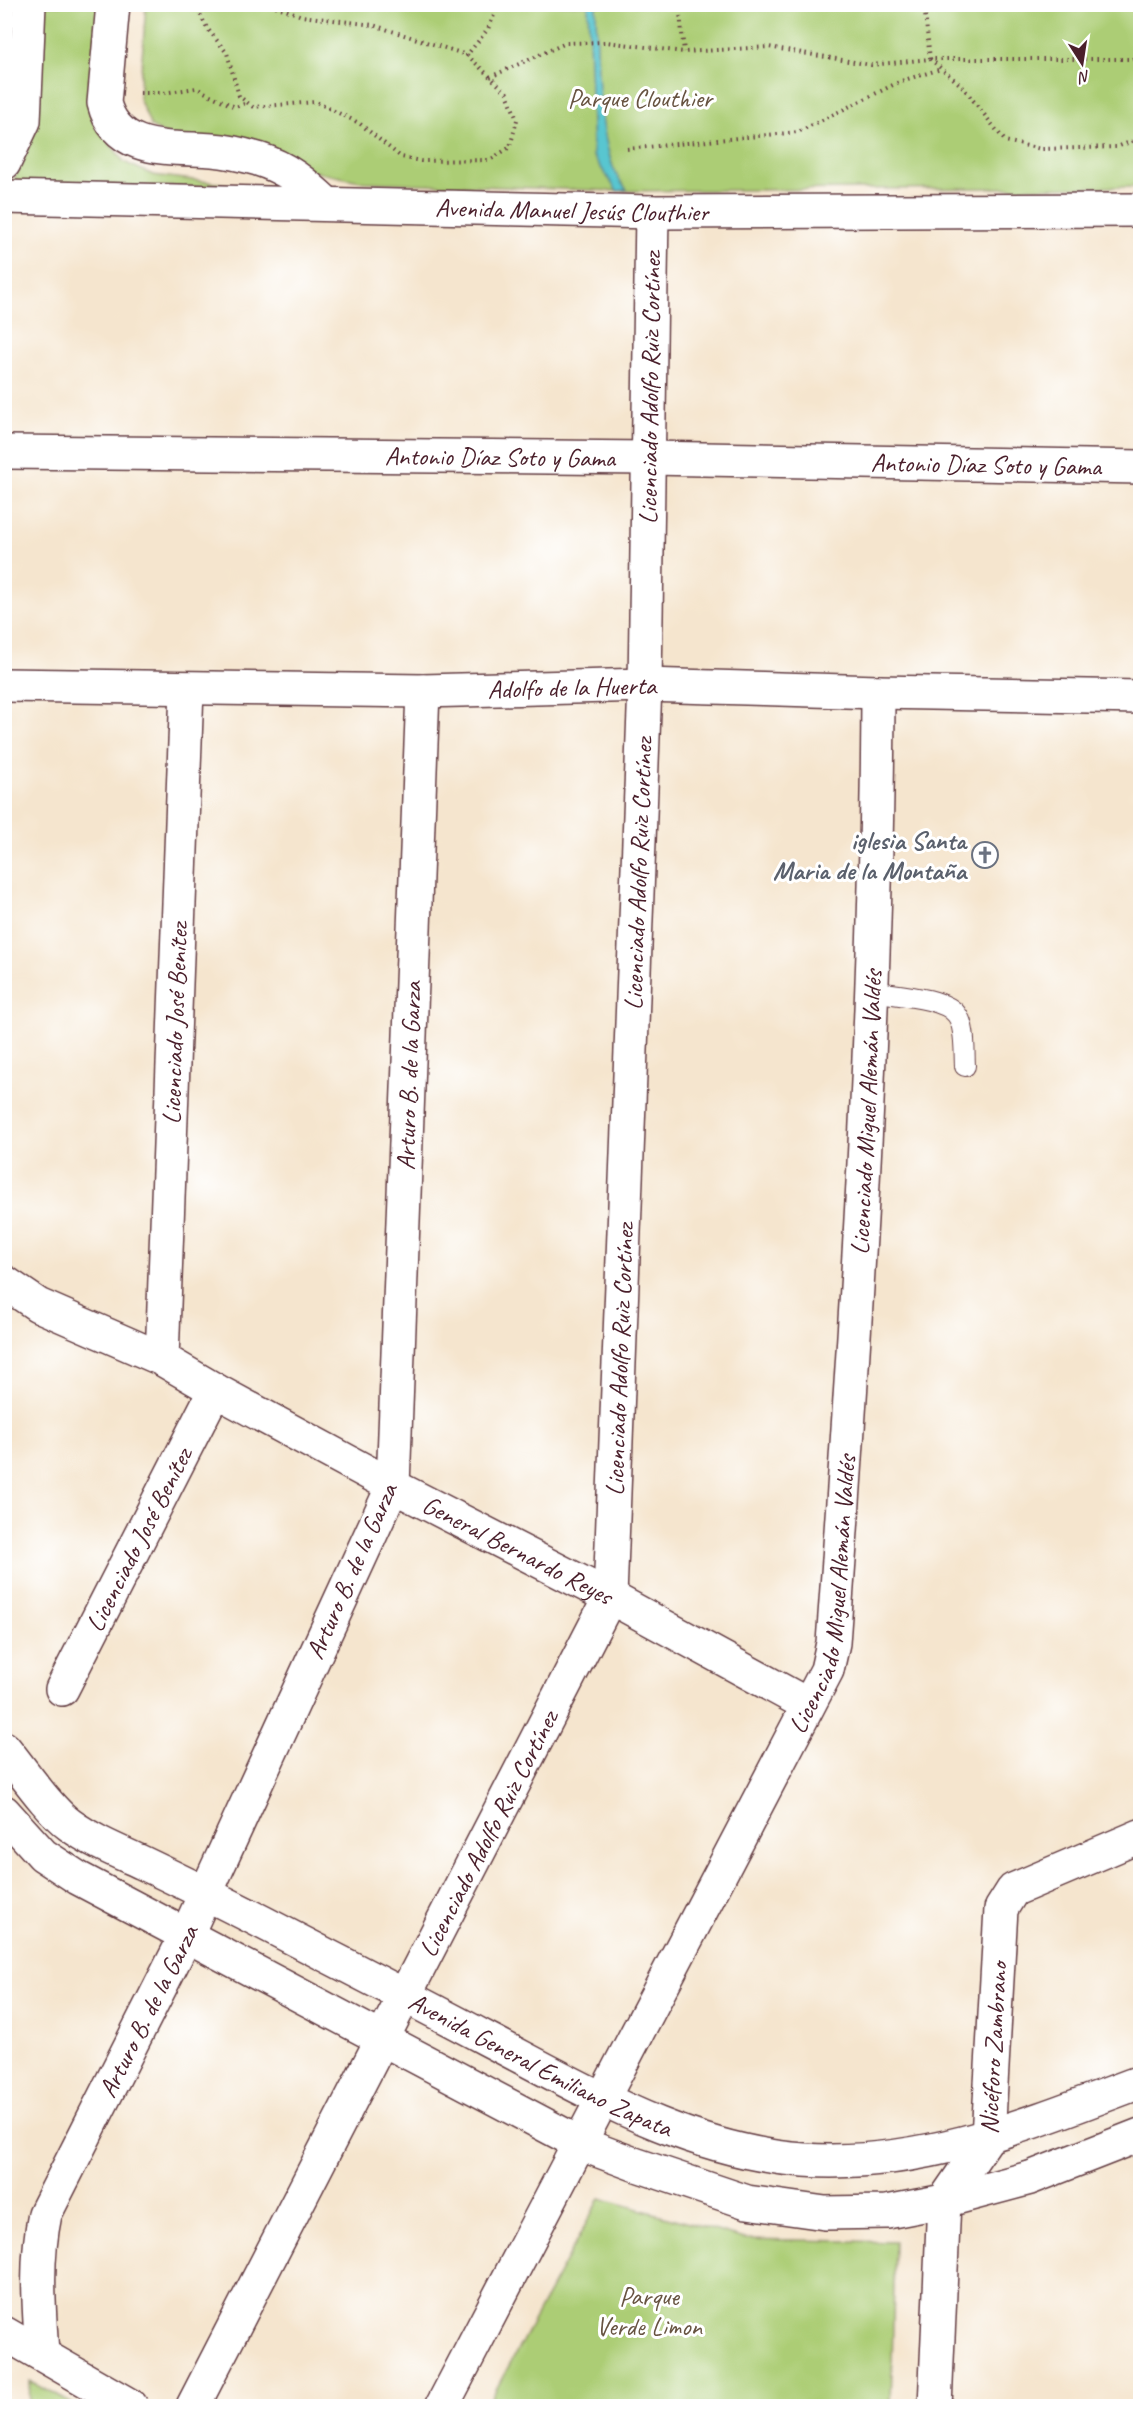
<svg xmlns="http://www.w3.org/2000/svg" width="1145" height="2411" viewBox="0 0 1145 2411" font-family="Caveat,sans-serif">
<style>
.green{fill:#accd75;stroke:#7b7650;stroke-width:1.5}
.water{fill:#59c6d0;stroke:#52727e;stroke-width:1.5}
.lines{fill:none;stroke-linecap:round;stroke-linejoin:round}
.lane-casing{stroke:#643d43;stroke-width:22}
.street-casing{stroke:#643d43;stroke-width:36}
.secondary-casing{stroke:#643d43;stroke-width:36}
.path{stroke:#643d43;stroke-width:4;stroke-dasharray:1.5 4.5;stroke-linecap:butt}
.lane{stroke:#fff;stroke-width:20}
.street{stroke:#fff;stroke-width:33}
.secondary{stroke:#fff;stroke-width:33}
.labels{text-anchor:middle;stroke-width:6;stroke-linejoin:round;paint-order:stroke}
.park-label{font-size:26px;fill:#675341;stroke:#fff}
.street-label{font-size:26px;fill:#4a1f2b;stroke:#fff}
.worship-label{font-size:26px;font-weight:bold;fill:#5b616d;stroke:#fff;text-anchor:end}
</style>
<rect width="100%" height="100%" fill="#fff"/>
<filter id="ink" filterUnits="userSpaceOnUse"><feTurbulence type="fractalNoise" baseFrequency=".0167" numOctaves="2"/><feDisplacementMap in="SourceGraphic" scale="12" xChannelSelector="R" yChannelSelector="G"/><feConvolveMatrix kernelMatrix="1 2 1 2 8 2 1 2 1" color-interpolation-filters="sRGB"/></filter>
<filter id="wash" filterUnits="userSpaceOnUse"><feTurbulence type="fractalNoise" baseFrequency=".008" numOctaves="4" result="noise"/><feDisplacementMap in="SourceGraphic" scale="24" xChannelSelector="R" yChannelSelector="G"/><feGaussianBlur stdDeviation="1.35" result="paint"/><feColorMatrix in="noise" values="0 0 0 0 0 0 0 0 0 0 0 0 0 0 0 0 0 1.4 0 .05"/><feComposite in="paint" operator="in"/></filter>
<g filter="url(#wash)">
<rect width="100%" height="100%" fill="#f5e5ce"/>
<!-- green -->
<g class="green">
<path d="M104,4L109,142L124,162L153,175L249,187L11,186L29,146L37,5Z"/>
<path d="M5,5H14L8,107L5,121Z"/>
<path d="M146,5H1140V187L617,191L364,182L186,145L151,127L139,98Z"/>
<path d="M600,2198L745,2239L895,2242L891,2406H487Z"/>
<path d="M30,2381L76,2406H29Z"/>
</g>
<!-- water -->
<path class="water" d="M588,5H596C597,54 597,120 613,167C615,175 622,183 627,190L617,191L593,156Z"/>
</g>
<g filter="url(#ink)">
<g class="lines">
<defs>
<path id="lane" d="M872,991C893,995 945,997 957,1015C966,1027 964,1051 965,1066"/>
<g id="street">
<path id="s1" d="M4,452L649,458L1140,467"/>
<path id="s2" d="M4,685L423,691L645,685L878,692L1140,697"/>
<path id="s3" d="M4,1282L38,1305L162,1359L215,1390L393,1486L610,1597L808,1705"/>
<path id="s4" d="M162,1359L187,689"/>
<path id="s5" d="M62,1689L215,1390"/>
<path d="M4,2333L131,2406"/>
<path id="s6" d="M42,2354C39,2307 35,2261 45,2214L186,1936L393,1486L423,691"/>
<path id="s7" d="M193,2406L610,1597L645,685L652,212"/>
<path id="s8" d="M442,2406L827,1670L833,1643C856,1327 877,1010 878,692"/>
<path id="s9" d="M935,2406L944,2201L988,2137L1001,1909L1013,1890L1140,1836"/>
</g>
<g id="secondary">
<path d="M113,4L104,103C117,154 170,147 212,150C227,151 244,155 258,159C287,168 305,183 327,204"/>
<path d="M4,163L24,121L29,4"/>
<path id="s10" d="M4,197L652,212L1140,210"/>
<path id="s11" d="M4,1748C22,1770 49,1810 70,1825C92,1841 119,1852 143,1863C183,1882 223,1902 262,1922C337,1961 412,1999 487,2039C587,2091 689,2152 804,2160C923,2168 1031,2123 1140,2082"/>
<path d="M4,1812L43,1855L78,1878L581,2144L634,2164L747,2202L825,2213L887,2212L944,2201L1030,2178L1140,2135"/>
</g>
</defs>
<!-- lane casing -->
<use href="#lane" class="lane-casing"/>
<!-- street casing -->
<use href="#street" class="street-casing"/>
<!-- secondary casing -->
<use href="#secondary" class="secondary-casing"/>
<!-- path -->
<g class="path">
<path d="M195,4L207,28L227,53L239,96L253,107L316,102L359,123L401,157L421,161L490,160L510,147L517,120L507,93L467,55L488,29L499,4"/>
<path d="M270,4L302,16L373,25L467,55"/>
<path d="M679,4L684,52"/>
<path d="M1140,59H930L962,86L1005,141L1041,149L1117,147L1140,138"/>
<path d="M490,77L566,43L607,42L684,52L769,47L871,65L930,59L924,4"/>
<path d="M140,93H163L196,88L235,107L247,103"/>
<path d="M627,149L798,132L901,81L941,69"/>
</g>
<!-- lane -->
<use href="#lane" class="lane"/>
<!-- street -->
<use href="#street" class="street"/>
<!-- secondary -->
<use href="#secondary" class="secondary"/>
</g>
</g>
<!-- icons -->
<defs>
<symbol id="church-ring" viewBox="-11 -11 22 22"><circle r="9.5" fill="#fff" stroke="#6b7280" stroke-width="1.5"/><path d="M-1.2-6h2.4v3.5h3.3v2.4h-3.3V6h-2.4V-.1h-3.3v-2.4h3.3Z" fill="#6b7280"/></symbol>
</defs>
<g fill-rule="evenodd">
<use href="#church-ring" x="970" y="840" width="30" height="30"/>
</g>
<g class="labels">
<!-- park labels -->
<g class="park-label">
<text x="640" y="107">Parque Clouthier</text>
<text x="649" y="2305">Parque<tspan x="649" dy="30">Verde Limon</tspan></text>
</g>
<!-- street labels -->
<g class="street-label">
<text dy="9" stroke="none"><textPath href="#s10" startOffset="568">Avenida Manuel Jesús Clouthier</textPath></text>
<text dy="9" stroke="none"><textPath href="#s7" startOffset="2120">Licenciado Adolfo Ruiz Cortínez</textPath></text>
<text dy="9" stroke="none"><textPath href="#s1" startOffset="496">Antonio Díaz Soto y Gama</textPath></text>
<text dy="9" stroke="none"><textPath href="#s1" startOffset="982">Antonio Díaz Soto y Gama</textPath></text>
<text dy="9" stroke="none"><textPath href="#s2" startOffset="568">Adolfo de la Huerta</textPath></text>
<text dy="9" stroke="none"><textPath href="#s7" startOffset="1634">Licenciado Adolfo Ruiz Cortínez</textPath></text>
<text dy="9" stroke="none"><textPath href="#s4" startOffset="336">Licenciado José Benítez</textPath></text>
<text dy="9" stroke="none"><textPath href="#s6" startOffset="1358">Arturo B. de la Garza</textPath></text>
<text dy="9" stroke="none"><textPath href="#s8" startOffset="1390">Licenciado Miguel Alemán Valdés</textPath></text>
<text dy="9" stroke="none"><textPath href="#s7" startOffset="1148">Licenciado Adolfo Ruiz Cortínez</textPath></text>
<text dy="9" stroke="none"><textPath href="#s5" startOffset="168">Licenciado José Benítez</textPath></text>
<text dy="9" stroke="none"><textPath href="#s3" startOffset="580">General Bernardo Reyes</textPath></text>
<text transform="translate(351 1571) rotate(-66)" y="9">Arturo B. de la Garza</text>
<text dy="9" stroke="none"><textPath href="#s8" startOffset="904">Licenciado Miguel Alemán Valdés</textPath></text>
<text dy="9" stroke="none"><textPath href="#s7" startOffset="644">Licenciado Adolfo Ruiz Cortínez</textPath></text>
<text dy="9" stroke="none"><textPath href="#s6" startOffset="368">Arturo B. de la Garza</textPath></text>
<text dy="9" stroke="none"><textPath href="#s9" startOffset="372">Nicéforo Zambrano</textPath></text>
<text dy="9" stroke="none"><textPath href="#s11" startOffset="630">Avenida General Emiliano Zapata</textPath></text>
</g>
<!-- worship labels -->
<g class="worship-label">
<text x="966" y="849">iglesia Santa<tspan x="966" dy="30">Maria de la Montaña</tspan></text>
</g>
</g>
<!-- margin -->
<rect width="1145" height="2411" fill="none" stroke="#fff" stroke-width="24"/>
<!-- north arrow -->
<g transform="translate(1082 63) rotate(168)" stroke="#ffffff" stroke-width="4.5" paint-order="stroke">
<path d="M0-4.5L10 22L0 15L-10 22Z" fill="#4a1f2b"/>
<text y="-9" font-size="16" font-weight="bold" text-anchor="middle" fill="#4a1f2b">N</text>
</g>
</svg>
